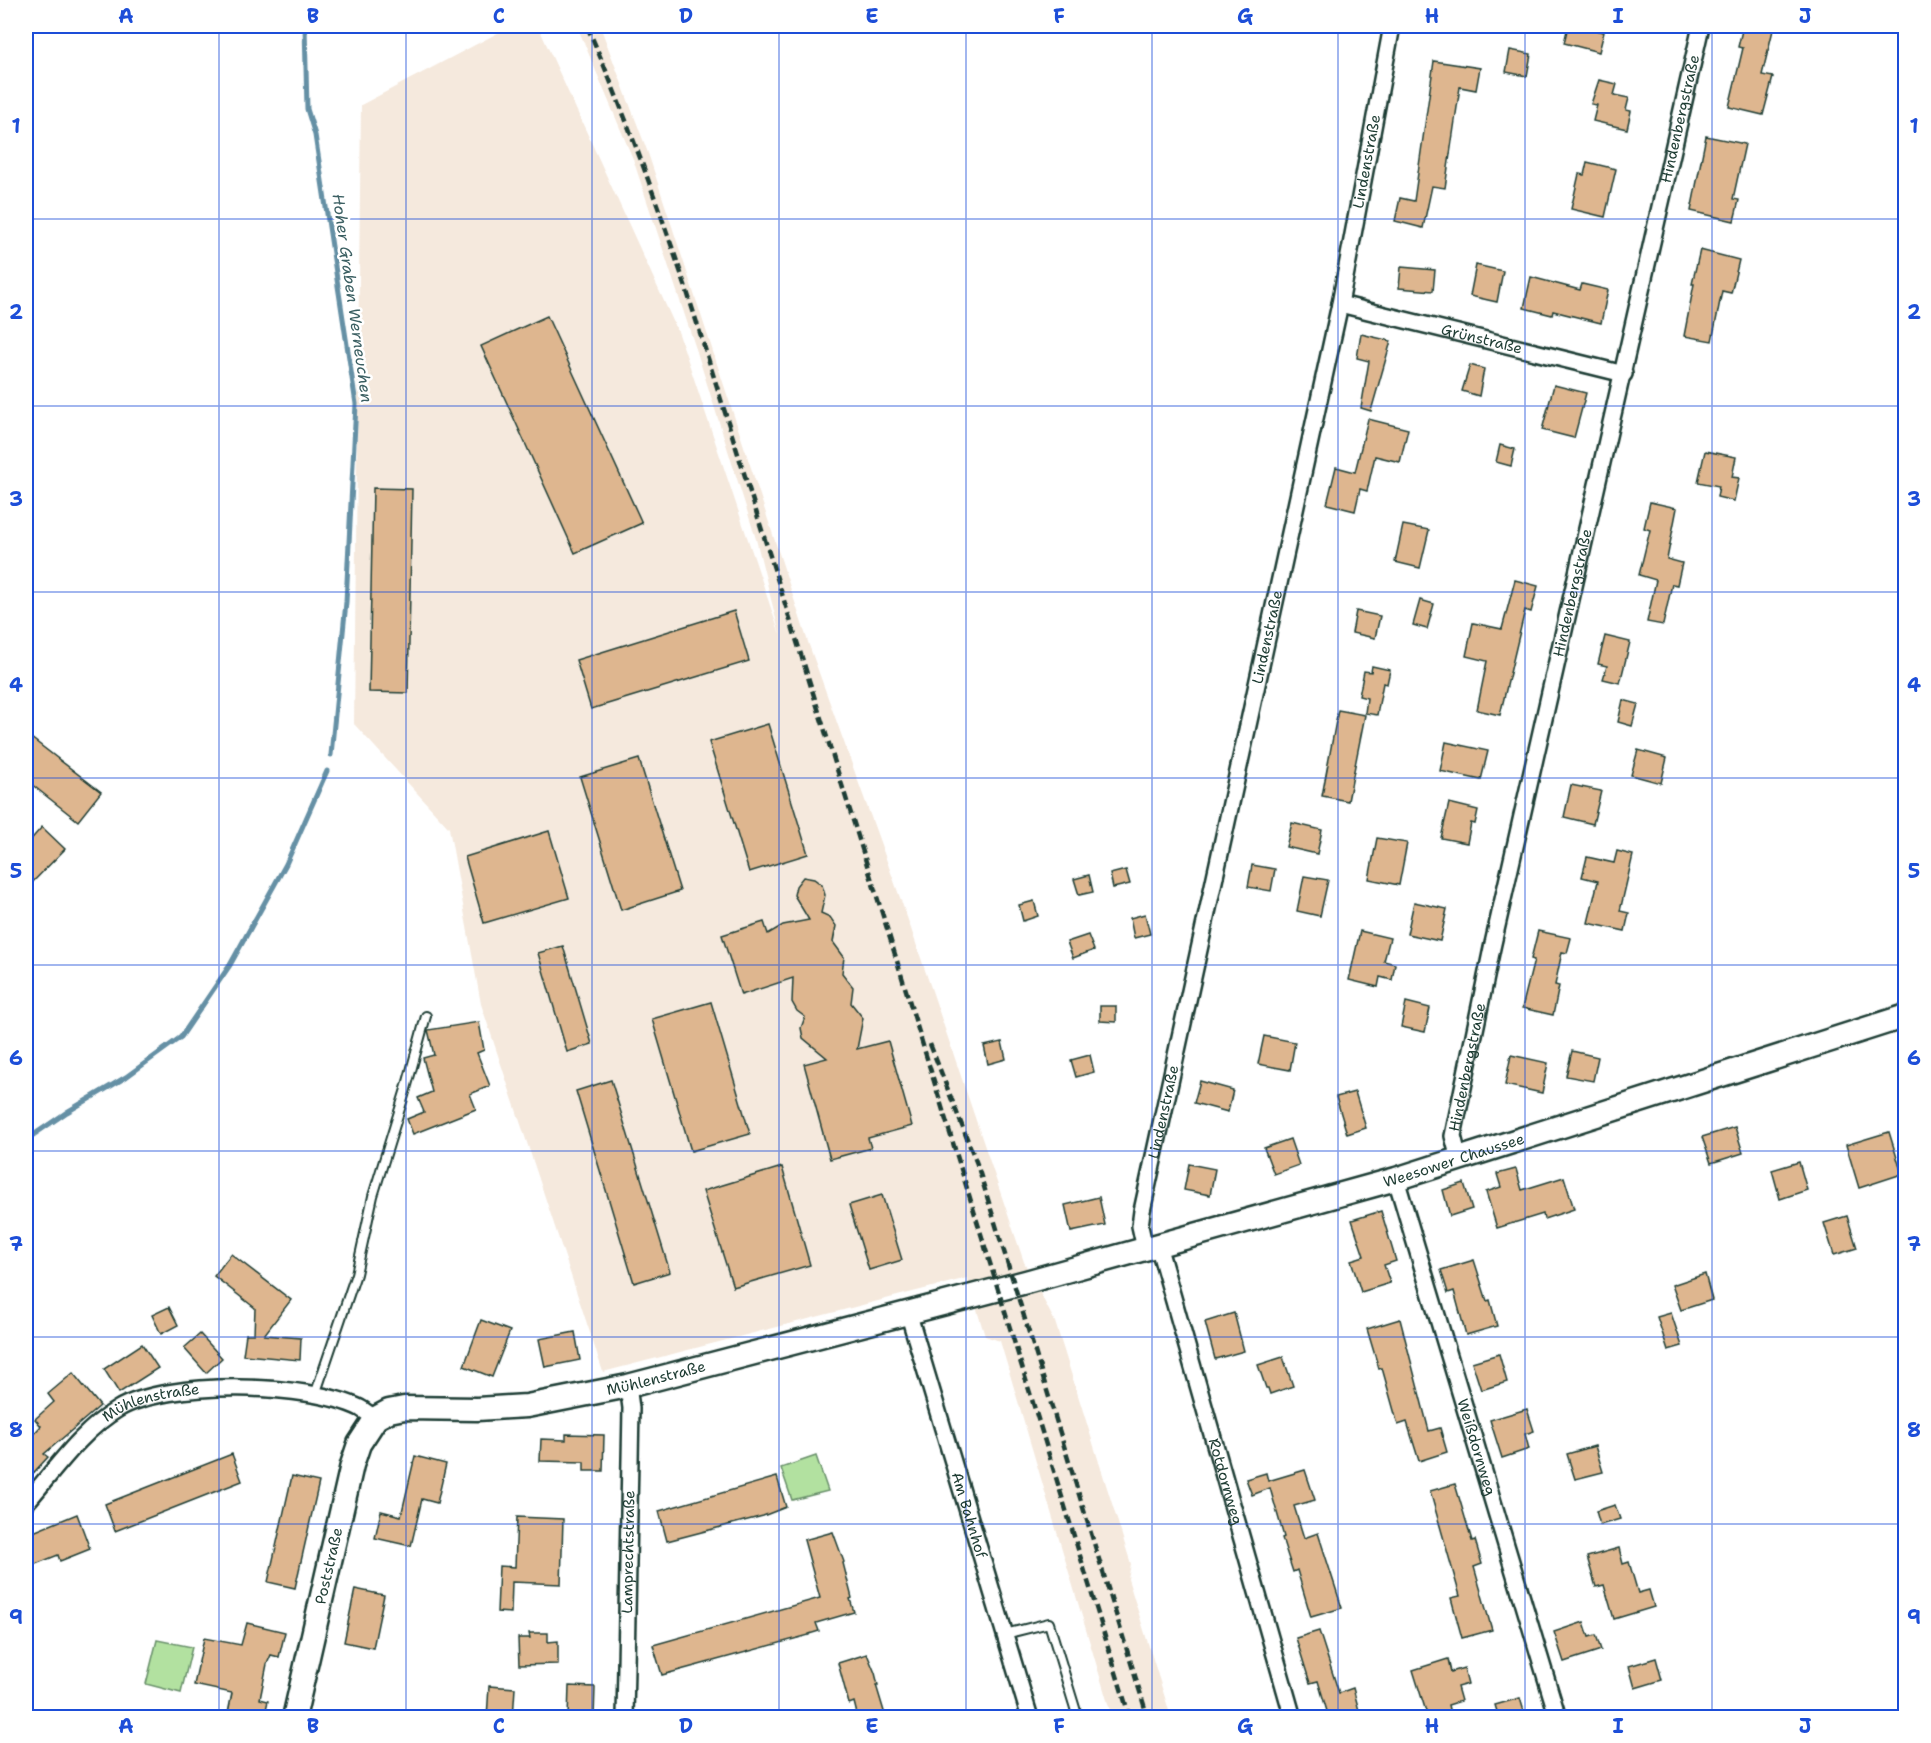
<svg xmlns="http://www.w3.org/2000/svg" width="1931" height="1743" viewBox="0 0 1931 1743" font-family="'Shantell Sans',sans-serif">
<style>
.built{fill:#f5e9dd}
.green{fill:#b2e1a0;stroke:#688f6a;stroke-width:1.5}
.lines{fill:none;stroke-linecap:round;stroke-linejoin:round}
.stream{stroke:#6590a5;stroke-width:5}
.building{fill:#deb68f;stroke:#1f3d34;stroke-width:1.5}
.lane-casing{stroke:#1f3d34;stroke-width:12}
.street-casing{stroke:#1f3d34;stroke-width:20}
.secondary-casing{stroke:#1f3d34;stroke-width:27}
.lane{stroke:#fff;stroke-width:8}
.street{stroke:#fff;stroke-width:15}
.secondary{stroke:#fff;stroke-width:22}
.rail{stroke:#1f3d34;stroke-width:4.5;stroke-dasharray:9 4.5;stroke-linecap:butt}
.grid{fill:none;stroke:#1d4ed8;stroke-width:1.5;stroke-opacity:0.55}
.labels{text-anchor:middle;stroke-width:5;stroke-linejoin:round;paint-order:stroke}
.street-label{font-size:15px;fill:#1f3d34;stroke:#fff}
.water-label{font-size:16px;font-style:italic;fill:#3c6063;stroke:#fff}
.neatline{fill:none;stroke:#1d4ed8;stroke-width:2}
.grid-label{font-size:20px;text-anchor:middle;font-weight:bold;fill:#1d4ed8}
</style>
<rect width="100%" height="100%" fill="#fff"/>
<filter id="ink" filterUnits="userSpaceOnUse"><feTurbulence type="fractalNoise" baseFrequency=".0167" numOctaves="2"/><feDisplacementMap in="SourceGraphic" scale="12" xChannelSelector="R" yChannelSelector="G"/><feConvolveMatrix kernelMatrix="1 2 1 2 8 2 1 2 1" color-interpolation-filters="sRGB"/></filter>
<g filter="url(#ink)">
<!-- built -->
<path class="built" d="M511,26H538L679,334L780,635L756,539L696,349L633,159L577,26H600L648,153L809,645L907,917L1024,1262L1055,1322L1131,1564L1128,1579L1171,1717H1112L1000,1341L985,1336L967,1278L603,1372L481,1004L449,828L354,724L361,105Z"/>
<!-- green -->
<g class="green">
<path d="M816,1456L828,1491L792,1500L781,1468Z"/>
<path d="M157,1640L192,1647L181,1693L146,1684Z"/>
</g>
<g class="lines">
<!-- stream -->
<g class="stream">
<path d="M305,26L307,109L315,135L356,404L346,602L331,755"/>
<path d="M26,1140L67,1112L126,1077L181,1037L230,965L286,864L327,771"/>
</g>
</g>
<!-- building -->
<g class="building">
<path d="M1568,26H1577L1604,32L1599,52L1564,43Z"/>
<path d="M1743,26H1774L1762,75L1773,77L1763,115L1729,107L1743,48L1738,47Z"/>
<path d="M1510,50L1531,54L1527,76L1506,72Z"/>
<path d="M1434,61L1480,68L1476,90L1460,87L1445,188L1432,186L1423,228L1395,221L1400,198L1414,201Z"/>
<path d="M1599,80L1617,84L1614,95L1629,98L1626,110L1631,111L1627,129L1593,121L1597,105L1591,104Z"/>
<path d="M1706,136L1745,144L1733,199L1739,200L1734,221L1691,211Z"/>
<path d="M1587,162L1616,169L1605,217L1571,209L1579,174L1584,175Z"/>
<path d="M1700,250L1739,260L1731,293L1722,291L1712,341L1684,336L1694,284H1692Z"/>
<path d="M1476,265L1503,271L1497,302L1470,296Z"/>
<path d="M1401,267L1435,270L1433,291L1399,288Z"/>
<path d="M1531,277L1580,290L1582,284L1608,290L1601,323L1553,311L1552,315L1524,308Z"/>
<path d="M547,316L642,523L575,553L481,346Z"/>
<path d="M1361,334L1391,341L1371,411L1361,408L1369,361L1357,358Z"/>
<path d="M1470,365L1484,369L1479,396L1462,391Z"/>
<path d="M1554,385L1586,393L1574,438L1542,430Z"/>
<path d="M1368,419L1408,429L1400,462L1375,456L1367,491L1360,489L1355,511L1327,504L1336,467L1355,472Z"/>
<path d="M1500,445L1515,449L1511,466L1496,462Z"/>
<path d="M1705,451L1736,457L1732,477L1739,478L1734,501L1717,497L1719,486L1698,482Z"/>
<path d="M373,488L412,489L408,693L369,692Z"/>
<path d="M1650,502L1677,508L1667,559L1682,563L1677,585L1672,584L1663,625L1647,622L1656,580L1639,575L1650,530L1644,528Z"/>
<path d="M1403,525L1429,530L1420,568L1395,562Z"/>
<path d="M1515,580L1538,586L1531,612L1525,610L1500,715L1477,710L1487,661L1466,656L1473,623L1502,629Z"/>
<path d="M1420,600L1434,604L1427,629L1413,625Z"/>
<path d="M734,611L749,661L591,709L576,660Z"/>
<path d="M1356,611L1380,616L1375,638L1352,633Z"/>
<path d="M1605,636L1630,642L1620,683L1603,679L1607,666L1598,664Z"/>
<path d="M1372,666L1390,670L1387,684L1383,683L1377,715L1365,713L1367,698L1359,696L1364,671L1371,672Z"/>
<path d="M1623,700L1638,704L1632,726L1618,722Z"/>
<path d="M1338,710L1365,715L1348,801L1322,796Z"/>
<path d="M768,724L808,854L749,872L709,742Z"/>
<path d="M26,734L101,792L78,821L26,780Z"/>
<path d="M1446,742L1488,751L1481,780L1440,771Z"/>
<path d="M1638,750L1667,758L1661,783L1631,775Z"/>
<path d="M639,759L680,891L621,910L580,777Z"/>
<path d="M1571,785L1601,791L1593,824L1564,817Z"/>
<path d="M1449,803L1478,810L1475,824L1471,823L1467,843L1441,838Z"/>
<path d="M1292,823L1322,830L1317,854L1286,847Z"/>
<path d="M42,827L65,849L26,889V845Z"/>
<path d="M549,831L569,898L484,923L465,857Z"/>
<path d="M1377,838L1407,843L1399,885L1369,879Z"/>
<path d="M1617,851L1633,855L1620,911L1629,913L1625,931L1588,923L1598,881L1582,877L1587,857L1614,863Z"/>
<path d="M1252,865L1275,869L1271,891L1248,887Z"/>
<path d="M1126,870L1130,884L1113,888L1110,874Z"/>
<path d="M1089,875L1093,892L1079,895L1074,879Z"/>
<path d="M1304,876L1328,880L1320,916L1297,911Z"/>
<path d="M803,877L814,879L822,885L825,895L821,913L830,917L836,926L833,942L844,957L842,973L853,987L851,1003L863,1018L857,1049L888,1041L912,1126L868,1138L871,1148L830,1159L804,1064L827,1058L803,1038L801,1028L805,1017L797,1011L792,1002L793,978L741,995L722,935L764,922L768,934L783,925L809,920L794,895L796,886Z"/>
<path d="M1034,901L1038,916L1023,921L1019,905Z"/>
<path d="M1414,902L1447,909L1440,941L1407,934Z"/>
<path d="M1145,914L1150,934L1134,938L1130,918Z"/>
<path d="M1360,931L1390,938L1384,961L1395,964L1392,980L1380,977L1378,987L1349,980Z"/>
<path d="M1538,931L1571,938L1567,953L1562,952L1555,985L1559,986L1553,1015L1522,1008L1534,960L1531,959Z"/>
<path d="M1088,935L1094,950L1073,958L1067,942Z"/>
<path d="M563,946L592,1044L567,1052L538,953Z"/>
<path d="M711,1002L750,1134L691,1151L652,1019Z"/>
<path d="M1406,1002L1430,1008L1425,1032L1401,1027Z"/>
<path d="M1100,1006H1116V1022L1100,1021Z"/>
<path d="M479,1022L484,1050L477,1053L490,1086L470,1094L476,1109L413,1134L407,1119L424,1112L418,1098L432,1092L423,1058L434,1055L428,1030Z"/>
<path d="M1264,1036L1295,1042L1290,1070L1258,1064Z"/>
<path d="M1002,1042L1006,1059L988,1064L984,1046Z"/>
<path d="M1572,1051L1598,1057L1593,1081L1566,1076Z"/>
<path d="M1090,1055L1094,1072L1076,1077L1071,1060Z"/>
<path d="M1511,1055L1548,1063L1542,1093L1505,1085Z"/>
<path d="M611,1080L670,1272L634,1283L576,1091Z"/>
<path d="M1200,1081L1233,1090L1228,1112L1194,1103Z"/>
<path d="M1355,1092L1366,1128L1347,1134L1336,1097Z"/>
<path d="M1735,1127L1743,1153L1711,1163L1702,1137Z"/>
<path d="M1889,1132L1902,1174L1859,1188L1846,1145Z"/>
<path d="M1290,1139L1299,1165L1274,1174L1264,1148Z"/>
<path d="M1799,1162L1807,1190L1780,1199L1772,1170Z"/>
<path d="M1189,1164L1215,1169L1210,1195L1184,1190Z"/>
<path d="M782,1167L810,1265L733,1287L703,1191Z"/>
<path d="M1516,1169L1522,1190L1564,1177L1574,1209L1544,1219L1543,1214L1497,1228L1486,1192L1501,1187L1497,1174Z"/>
<path d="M1464,1183L1472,1209L1450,1216L1443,1190Z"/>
<path d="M882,1195L902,1260L869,1270L849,1205Z"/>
<path d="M1099,1197L1105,1225L1071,1232L1065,1205Z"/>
<path d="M1381,1211L1396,1261L1384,1265L1390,1283L1361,1292L1351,1260L1364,1256L1352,1220Z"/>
<path d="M1847,1216L1857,1248L1834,1255L1824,1223Z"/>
<path d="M231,1254L291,1300L264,1335L301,1338L300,1360L243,1355L246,1334H254L255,1308L214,1276Z"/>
<path d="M1474,1260L1487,1301L1490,1300L1497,1326L1466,1335L1454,1291L1448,1293L1441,1270Z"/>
<path d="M1705,1274L1712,1300L1681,1310L1672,1285Z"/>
<path d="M169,1307L178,1325L161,1334L152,1315Z"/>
<path d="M1234,1313L1244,1351L1215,1359L1205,1322Z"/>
<path d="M1671,1313L1682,1346L1668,1350L1657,1317Z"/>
<path d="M1400,1319L1429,1431L1440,1428L1447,1452L1419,1461L1407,1422L1398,1425L1382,1368L1379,1369L1367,1329Z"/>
<path d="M481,1320L510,1331L492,1377L464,1366Z"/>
<path d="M575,1332L580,1360L545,1367L539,1339Z"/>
<path d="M200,1334L222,1358L206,1373L184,1348Z"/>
<path d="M142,1344L158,1368L119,1393L104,1369Z"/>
<path d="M1499,1354L1507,1382L1481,1390L1472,1362Z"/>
<path d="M1283,1357L1293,1386L1270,1394L1268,1388H1266L1258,1365Z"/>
<path d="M73,1373L100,1406L44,1454L48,1457L26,1481V1442L41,1426L35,1419L54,1402L48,1394Z"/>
<path d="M1527,1409L1534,1431L1525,1434L1529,1449L1502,1458L1490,1420Z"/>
<path d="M566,1434L604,1435L603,1471H584V1462L540,1461L541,1439L566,1440Z"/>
<path d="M1595,1446L1603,1472L1575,1479L1567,1454Z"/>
<path d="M232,1454L242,1481L115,1531L105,1504Z"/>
<path d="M415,1456L446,1464L437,1503L422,1499L411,1546L375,1538L381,1511L401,1516Z"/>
<path d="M1305,1470L1315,1500L1294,1506L1304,1538L1318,1533L1342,1608L1311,1617L1297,1570L1293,1572L1282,1538L1284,1537L1270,1488L1252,1495L1246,1479L1266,1473L1268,1481Z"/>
<path d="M292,1476L319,1482L295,1588L268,1582Z"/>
<path d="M777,1477L786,1507L763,1516L667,1541L659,1511Z"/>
<path d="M1455,1484L1472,1541L1475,1540L1482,1564L1474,1567L1492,1630L1462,1638L1451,1598L1460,1596L1430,1491Z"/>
<path d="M1615,1505L1620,1519L1600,1525L1596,1511Z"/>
<path d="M77,1514L90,1549L60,1561L58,1555L26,1568V1535Z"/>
<path d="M517,1517L563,1519L561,1584L512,1582L511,1613L497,1612L499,1566L515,1567Z"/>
<path d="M833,1532L844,1562L843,1563L852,1598L850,1599L854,1612L816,1623L819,1631L809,1634V1635L662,1675L653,1645L820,1598L804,1540Z"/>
<path d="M1619,1548L1623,1564L1629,1562L1638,1593L1649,1590L1654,1607L1614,1619L1604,1585L1596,1587L1587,1557Z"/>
<path d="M355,1589L384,1595L373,1648L344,1642Z"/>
<path d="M1584,1622L1589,1637L1596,1635L1601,1650L1564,1662L1554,1632Z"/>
<path d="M247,1623L285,1632L279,1657L271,1655L267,1664L260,1699L268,1701L264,1718H227L232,1693L194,1685L204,1638L241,1645Z"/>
<path d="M1319,1631L1339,1693L1353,1688L1361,1718H1329L1318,1681L1310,1683L1296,1638Z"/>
<path d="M529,1633H548V1642L558,1641V1664L519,1665L518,1638H530Z"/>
<path d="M867,1654L875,1673L878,1685H876L886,1718H858L854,1702L849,1704L838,1663Z"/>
<path d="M1656,1658L1662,1680L1635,1688L1629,1666Z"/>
<path d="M1448,1659L1451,1672L1464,1668L1468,1684L1457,1687L1461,1701L1448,1705L1451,1718H1428L1413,1670Z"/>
<path d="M489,1686L515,1688L513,1718H487Z"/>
<path d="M569,1686L595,1687L594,1718H568Z"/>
<path d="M1520,1698L1526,1718H1499L1495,1705Z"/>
</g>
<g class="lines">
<defs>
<g id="lane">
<path d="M315,1395L356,1274L373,1196L406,1089L426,1016"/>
<path d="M1005,1634L1049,1623L1078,1718"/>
</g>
<g id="street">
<path id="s1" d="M1340,304L1624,374"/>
<path id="s2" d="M1459,1159L1453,1136L1492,948L1701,26"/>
<path id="s3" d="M1396,1179L1558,1718"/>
<path id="s4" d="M1158,1245L1293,1718"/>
<path id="s5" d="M1145,1249L1140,1226L1142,1211L1340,304L1392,26"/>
<path id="s6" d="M908,1312L1030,1718"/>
<path id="s7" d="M26,1503C54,1471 81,1431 118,1409C168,1379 309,1383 360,1408C365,1411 370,1415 376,1418"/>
<path id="s8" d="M625,1718L631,1408L628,1386"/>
</g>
<g id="secondary">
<path id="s9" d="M294,1718L352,1465L359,1444L376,1418L389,1411L404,1408L477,1409L527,1406L628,1386L1026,1282L1396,1179L1906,1016"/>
</g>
</defs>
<!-- lane casing -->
<use href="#lane" class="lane-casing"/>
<!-- street casing -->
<use href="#street" class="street-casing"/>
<!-- secondary casing -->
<use href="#secondary" class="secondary-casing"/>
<!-- lane -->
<use href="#lane" class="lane"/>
<!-- street -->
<use href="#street" class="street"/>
<!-- secondary -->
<use href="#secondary" class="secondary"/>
<!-- rail -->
<g class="rail">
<path d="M587,26C624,110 655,197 685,285L889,935L1130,1718"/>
<path d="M930,1044L977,1164L1148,1718"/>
</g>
</g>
</g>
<!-- grid -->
<path class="grid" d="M219,26V1718M406,26V1718M592,26V1718M779,26V1718M966,26V1718M1152,26V1718M1338,26V1718M1525,26V1718M1712,26V1718M26,219H1906M26,406H1906M26,592H1906M26,778H1906M26,965H1906M26,1151H1906M26,1337H1906M26,1524H1906"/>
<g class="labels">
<!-- street labels -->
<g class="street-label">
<text dy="5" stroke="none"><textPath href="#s2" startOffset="1066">Hindenbergstraße</textPath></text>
<text dy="5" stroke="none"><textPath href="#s5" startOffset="1112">Lindenstraße</textPath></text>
<text dy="5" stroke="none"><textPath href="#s1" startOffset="146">Grünstraße</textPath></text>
<text dy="5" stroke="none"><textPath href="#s2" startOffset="580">Hindenbergstraße</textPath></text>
<text dy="5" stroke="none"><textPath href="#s5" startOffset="626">Lindenstraße</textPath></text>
<text dy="5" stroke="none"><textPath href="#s2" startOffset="94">Hindenbergstraße</textPath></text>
<text dy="5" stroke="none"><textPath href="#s5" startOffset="140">Lindenstraße</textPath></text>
<text dy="5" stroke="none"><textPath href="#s9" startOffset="1425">Weesower Chaussee</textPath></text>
<text dy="5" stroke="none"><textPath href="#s9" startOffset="598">Mühlenstraße</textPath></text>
<text dy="5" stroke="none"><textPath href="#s7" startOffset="166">Mühlenstraße</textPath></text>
<text dy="5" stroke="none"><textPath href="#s3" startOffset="280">Weißdornweg</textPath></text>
<text dy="5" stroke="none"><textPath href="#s4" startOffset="246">Rotdornweg</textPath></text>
<text dy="5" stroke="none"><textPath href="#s6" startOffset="212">Am Bahnhof</textPath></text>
<text dy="5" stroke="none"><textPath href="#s8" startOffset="166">Lamprechtstraße</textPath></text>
<text dy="5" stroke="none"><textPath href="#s9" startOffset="156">Poststraße</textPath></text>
</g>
<!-- water labels -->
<g class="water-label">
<text transform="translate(353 298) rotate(82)" y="6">Hoher Graben Werneuchen</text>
</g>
</g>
<!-- margin -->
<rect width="1931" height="1743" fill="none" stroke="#fff" stroke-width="66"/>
<rect x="33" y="33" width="1865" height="1677" class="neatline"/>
<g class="grid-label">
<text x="126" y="23">A</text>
<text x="313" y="23">B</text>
<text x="499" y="23">C</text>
<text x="686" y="23">D</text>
<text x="872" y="23">E</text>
<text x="1059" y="23">F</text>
<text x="1245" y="23">G</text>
<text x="1432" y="23">H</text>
<text x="1618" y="23">I</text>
<text x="1805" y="23">J</text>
<text x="16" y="133">1</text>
<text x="1914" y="133">1</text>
<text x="16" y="319">2</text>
<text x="1914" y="319">2</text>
<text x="16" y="506">3</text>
<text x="1914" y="506">3</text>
<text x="16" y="692">4</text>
<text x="1914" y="692">4</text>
<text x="16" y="878">5</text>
<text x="1914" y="878">5</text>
<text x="16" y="1065">6</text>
<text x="1914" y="1065">6</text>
<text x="16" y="1251">7</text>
<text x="1914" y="1251">7</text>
<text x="16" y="1437">8</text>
<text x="1914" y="1437">8</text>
<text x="16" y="1624">9</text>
<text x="1914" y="1624">9</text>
<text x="126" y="1733">A</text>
<text x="313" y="1733">B</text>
<text x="499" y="1733">C</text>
<text x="686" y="1733">D</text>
<text x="872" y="1733">E</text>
<text x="1059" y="1733">F</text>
<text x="1245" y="1733">G</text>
<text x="1432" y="1733">H</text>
<text x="1618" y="1733">I</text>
<text x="1805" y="1733">J</text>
</g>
</svg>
